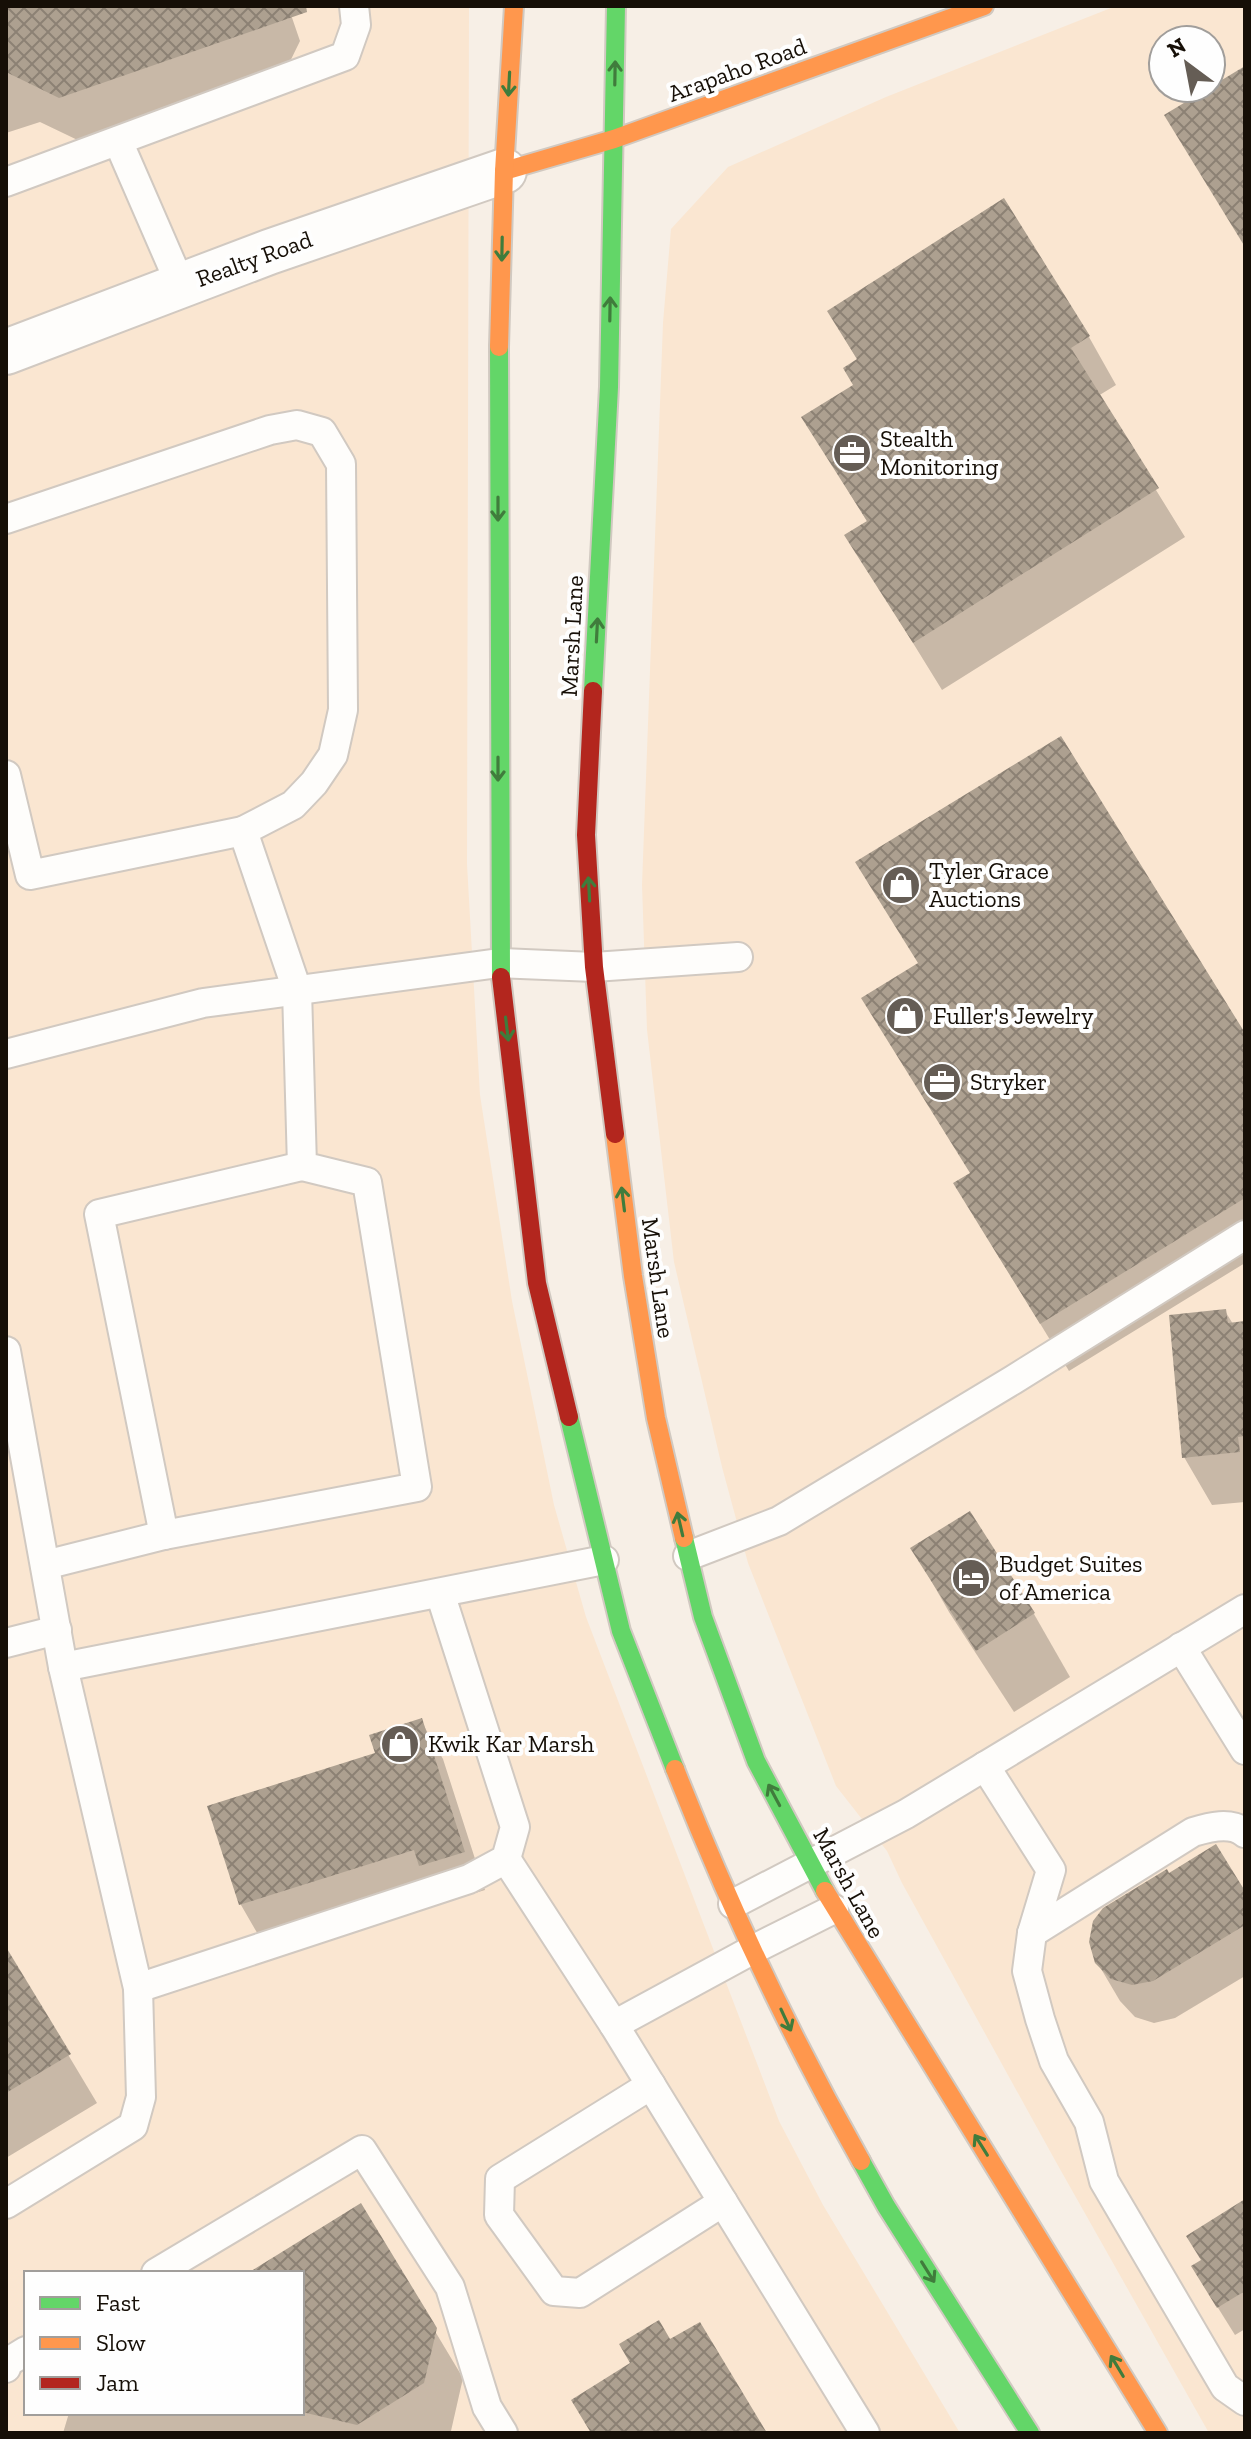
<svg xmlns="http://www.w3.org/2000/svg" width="1251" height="2439" viewBox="0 0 1251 2439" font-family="'Zilla Slab',serif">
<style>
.built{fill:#fae6d1;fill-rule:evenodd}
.shadow{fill:#0003}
.building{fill:url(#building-cross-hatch)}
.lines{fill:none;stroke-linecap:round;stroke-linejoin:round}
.lane-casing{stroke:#d1c9c1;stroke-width:32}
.street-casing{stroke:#d1c9c1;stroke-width:48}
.fast-casing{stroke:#d1c9c1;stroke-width:22}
.slow-casing{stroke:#d1c9c1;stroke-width:22}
.jam-casing{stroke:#d1c9c1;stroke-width:22}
.lane{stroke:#fefdfb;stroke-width:28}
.street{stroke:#fefdfb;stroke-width:44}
.fast{stroke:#63d668;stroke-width:18}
.slow{stroke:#ff974d;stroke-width:18}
.jam{stroke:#b3261e;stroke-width:18}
.oneway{stroke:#407c3c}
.labels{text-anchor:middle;stroke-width:8;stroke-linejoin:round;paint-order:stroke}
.street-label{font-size:24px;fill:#160f07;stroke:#fefefe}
.poi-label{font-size:24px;fill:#160f07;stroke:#fefefe;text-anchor:start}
</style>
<defs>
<pattern id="building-cross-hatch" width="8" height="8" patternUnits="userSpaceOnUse" patternTransform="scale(2)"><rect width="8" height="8" fill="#ada090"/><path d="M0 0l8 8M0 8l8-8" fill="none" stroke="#8c8174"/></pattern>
</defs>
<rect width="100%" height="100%" fill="#f7efe6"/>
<!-- built -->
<g class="built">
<path d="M6,6H469L467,864L480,1095L512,1301L554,1505L586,1617L779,2121L823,2205L960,2433H6ZM26,2273H302V2413H26Z"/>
<path d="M1116,6H1245V2433H1209L1056,2162L902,1883L887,1851L836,1786L748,1563L722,1467L674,1262L647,1030L642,885L663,323L671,229L728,167L886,97ZM1163,40H1211V88H1163Z"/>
</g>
<!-- shadow -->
<g class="shadow">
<path d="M6,6H288L300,41L282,78L88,145L40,122L6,133Z"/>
<path d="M829,312L1089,337L1116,385L1098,396L1185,537L942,690L847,536L868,523L804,418L855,386L858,361Z"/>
<path d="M1245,1037V1263L1069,1371L955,1184Z"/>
<path d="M1225,1311L1233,1324L1245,1323V1502L1212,1505L1184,1457Z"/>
<path d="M969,1513L1034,1614L1070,1677L1014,1712L949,1612L913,1549Z"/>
<path d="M421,1721L443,1759L485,1890L443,1903L435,1888L263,1943L241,1905L210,1808L377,1754Z"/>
<path d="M1245,1895V1976L1175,2018L1154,2023L1135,2017L1120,2001L1097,1962Z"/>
<path d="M6,1951L97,2103L6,2158Z"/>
<path d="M1245,2201V2329L1235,2335L1210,2295L1203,2261Z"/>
<path d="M360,2206L463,2378L451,2431L63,2433L69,2413H302V2273H252Z"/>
</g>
<!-- building -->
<g class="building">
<path d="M6,6H306L307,12L59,98L6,72Z"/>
<path d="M1245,66V247L1164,115Z"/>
<path d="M1004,198L1090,336L1071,348L1159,488L913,643L844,535L867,521L801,417L853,385L843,368L857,359L827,311Z"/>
<path d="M1061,736L1245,1033V1198L1040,1324L953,1183L970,1173L861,998L918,963L855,862Z"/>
<path d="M1226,1309L1228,1323L1245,1321V1436L1238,1437L1240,1452L1182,1458L1169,1315Z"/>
<path d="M970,1511L1035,1613L976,1651L910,1548Z"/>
<path d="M422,1718L465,1852L419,1866L414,1850L239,1905L207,1806L375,1753L369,1735Z"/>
<path d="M1216,1844L1245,1891V1925L1153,1981L1132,1985L1111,1979L1095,1963L1089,1942L1093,1921L1103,1908L1167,1869L1169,1873Z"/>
<path d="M6,1947L71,2054L6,2093Z"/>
<path d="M1245,2199V2291L1217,2308L1191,2266L1201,2260L1186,2236Z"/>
<path d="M361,2203L437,2328L424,2383L357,2425L302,2412V2273H248Z"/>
<path d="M659,2320L670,2339L700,2322L767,2433H591L571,2400L630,2363L619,2344Z"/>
</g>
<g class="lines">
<defs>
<g id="lane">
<path d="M118,141L181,286"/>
<path d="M6,182L345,56L356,25L354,6"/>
<path d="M6,519L270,430L297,425L322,432L341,464L343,710L333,755L314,783L293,805L243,831L297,990L302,1166L367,1182L417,1487L164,1535L45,1565"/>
<path d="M6,775L30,875L243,831"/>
<path d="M6,1054L203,1003L499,963L594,967L738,957"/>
<path d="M6,1351L63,1667L604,1560"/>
<path d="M164,1535L99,1214L302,1166"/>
<path d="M688,1556L779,1521L1013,1380L1245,1235"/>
<path d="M6,1643L57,1630"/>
<path d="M1181,1647L1245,1750"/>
<path d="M985,1766L1051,1870L1032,1933L1027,1971L1040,2019L1054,2061L1089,2122L1104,2181L1225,2387L1245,2401"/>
<path d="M506,1859L614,2025L865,2433"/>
<path d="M733,1904L906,1814L1245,1609"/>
<path d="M1032,1933L1193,1832C1209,1827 1231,1821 1245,1833"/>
<path d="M138,1988L469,1879L506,1859L515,1827L440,1593"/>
<path d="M614,2025L754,1949L834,1909"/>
<path d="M651,2085L500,2179L499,2215L554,2291L580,2293L723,2202"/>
<path d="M6,2204L133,2126L141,2097L138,1988L63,1667"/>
<path d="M156,2273L362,2150L450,2287L487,2407L503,2433"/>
<path d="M6,2368L8,2362L26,2351"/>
</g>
<path id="street" d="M6,352L269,252L504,171"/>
<g id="fast">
<path d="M499,347L501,977"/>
<path d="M593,691L609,387L616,6"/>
<path d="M569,1417L621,1631L675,1769"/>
<path d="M684,1538L703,1617L756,1761L825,1891"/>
<path d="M861,2161L886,2206L1030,2433"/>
</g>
<g id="slow">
<path d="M504,171L614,139L984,6"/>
<path d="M499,347L504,171L514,6"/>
<path d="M615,1134L633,1276L656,1418L684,1538"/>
<path d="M675,1769C728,1904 790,2035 861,2161"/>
<path d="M825,1891L1158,2433"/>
</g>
<g id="jam">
<path d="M593,691L586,835L594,967L615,1134"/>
<path d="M501,977L537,1283L569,1417"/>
</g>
</defs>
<!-- lane casing -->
<use href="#lane" class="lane-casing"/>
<!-- street casing -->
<use href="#street" class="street-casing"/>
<!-- fast casing -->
<use href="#fast" class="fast-casing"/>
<!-- slow casing -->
<use href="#slow" class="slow-casing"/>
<!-- jam casing -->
<use href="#jam" class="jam-casing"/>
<!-- lane -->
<use href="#lane" class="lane"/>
<!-- street -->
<use href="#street" class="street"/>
<!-- fast -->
<use href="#fast" class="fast"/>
<!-- slow -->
<use href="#slow" class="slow"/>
<!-- jam -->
<use href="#jam" class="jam"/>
</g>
<!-- one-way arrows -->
<defs><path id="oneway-shaft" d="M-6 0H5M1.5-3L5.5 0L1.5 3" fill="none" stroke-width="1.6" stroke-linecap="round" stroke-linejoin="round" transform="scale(2)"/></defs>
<g class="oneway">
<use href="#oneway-shaft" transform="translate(615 73) rotate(-89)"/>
<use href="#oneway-shaft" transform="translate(509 84) rotate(93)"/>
<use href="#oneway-shaft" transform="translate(502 249) rotate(91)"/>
<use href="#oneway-shaft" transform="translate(610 309) rotate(-89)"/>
<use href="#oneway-shaft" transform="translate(498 509) rotate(90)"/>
<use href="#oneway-shaft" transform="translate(597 630) rotate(-87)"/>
<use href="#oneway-shaft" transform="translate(498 769) rotate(90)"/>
<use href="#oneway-shaft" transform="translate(589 889) rotate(-93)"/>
<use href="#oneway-shaft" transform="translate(507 1029) rotate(83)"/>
<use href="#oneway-shaft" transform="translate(623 1199) rotate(-97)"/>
<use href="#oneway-shaft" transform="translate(680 1524) rotate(-103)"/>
<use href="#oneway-shaft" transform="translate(774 1795) rotate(-118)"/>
<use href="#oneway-shaft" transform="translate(786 2020) rotate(65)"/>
<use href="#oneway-shaft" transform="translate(981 2145) rotate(-122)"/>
<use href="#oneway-shaft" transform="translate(928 2272) rotate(58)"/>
<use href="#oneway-shaft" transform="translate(1117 2366) rotate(-121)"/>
</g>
<!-- icons -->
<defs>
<symbol id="office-disc" viewBox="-11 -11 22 22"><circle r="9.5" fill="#655d55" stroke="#fefefe"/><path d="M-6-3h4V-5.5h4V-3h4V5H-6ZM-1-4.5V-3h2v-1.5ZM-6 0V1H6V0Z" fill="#fff"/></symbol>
<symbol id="shop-disc" viewBox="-11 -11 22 22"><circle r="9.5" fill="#655d55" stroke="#fefefe"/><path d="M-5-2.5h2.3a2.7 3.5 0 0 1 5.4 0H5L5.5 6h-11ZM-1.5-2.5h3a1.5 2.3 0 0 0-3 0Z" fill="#fff"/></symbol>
<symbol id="hotel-disc" viewBox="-11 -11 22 22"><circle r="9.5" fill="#655d55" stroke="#fefefe"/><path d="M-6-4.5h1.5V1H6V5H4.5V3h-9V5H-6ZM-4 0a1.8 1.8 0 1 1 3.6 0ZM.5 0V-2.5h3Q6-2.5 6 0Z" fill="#fff"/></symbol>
</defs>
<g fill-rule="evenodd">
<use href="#office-disc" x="830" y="431" width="44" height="44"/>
<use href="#shop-disc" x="879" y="863" width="44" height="44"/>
<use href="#shop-disc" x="883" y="994" width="44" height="44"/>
<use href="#office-disc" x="920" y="1060" width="44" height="44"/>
<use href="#hotel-disc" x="949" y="1556" width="44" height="44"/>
<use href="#shop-disc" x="378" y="1722" width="44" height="44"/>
</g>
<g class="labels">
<!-- street labels -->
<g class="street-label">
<text transform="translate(737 70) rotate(-20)" y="8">Arapaho Road</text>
<text transform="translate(254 259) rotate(-20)" y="8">Realty Road</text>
<text transform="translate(572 636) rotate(-87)" y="8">Marsh Lane</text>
<text transform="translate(658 1278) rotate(82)" y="8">Marsh Lane</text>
<text transform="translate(849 1883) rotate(61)" y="8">Marsh Lane</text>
</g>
<!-- poi labels -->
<g class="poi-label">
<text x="880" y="447">Stealth<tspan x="880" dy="28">Monitoring</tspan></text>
<text x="929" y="879">Tyler Grace<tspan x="929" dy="28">Auctions</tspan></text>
<text x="933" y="1024">Fuller's Jewelry</text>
<text x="970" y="1090">Stryker</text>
<text x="999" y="1572">Budget Suites<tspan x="999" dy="28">of America</tspan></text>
<text x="428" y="1752">Kwik Kar Marsh</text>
</g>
</g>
<!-- border -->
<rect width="1251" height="2439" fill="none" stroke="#160f07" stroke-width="16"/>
<!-- legend -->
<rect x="24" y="2271" width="280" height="144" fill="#fefefe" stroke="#a19e9b" stroke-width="2"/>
<rect x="40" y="2297" width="40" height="12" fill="#63d668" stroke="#a19e9b" stroke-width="2"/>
<text x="96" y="2311" font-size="24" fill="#160f07">Fast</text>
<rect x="40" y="2337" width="40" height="12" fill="#ff974d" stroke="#a19e9b" stroke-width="2"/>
<text x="96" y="2351" font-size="24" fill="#160f07">Slow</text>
<rect x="40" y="2377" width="40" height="12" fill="#b3261e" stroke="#a19e9b" stroke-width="2"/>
<text x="96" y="2391" font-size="24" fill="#160f07">Jam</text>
<!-- north arrow -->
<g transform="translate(1187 64) rotate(328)"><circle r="38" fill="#fefefe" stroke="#a19e9b" stroke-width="2"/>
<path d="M0-6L14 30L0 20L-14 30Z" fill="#655d55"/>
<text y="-12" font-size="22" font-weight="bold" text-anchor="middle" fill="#160f07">N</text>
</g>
</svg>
